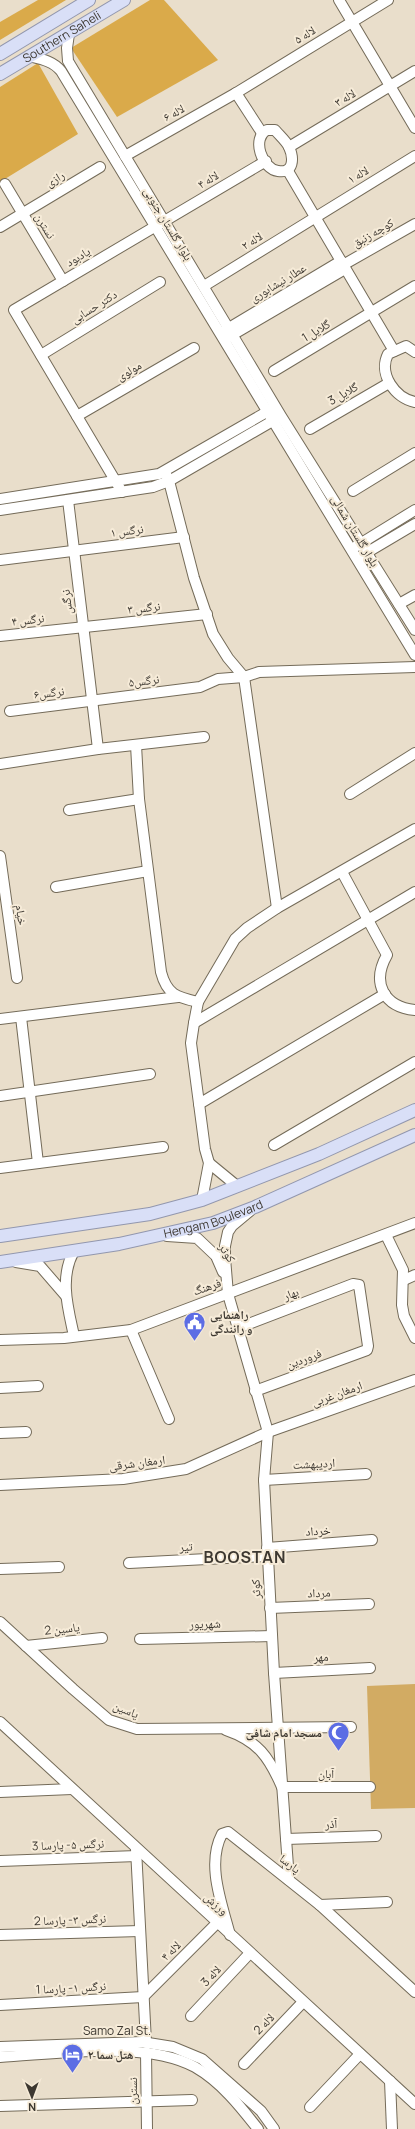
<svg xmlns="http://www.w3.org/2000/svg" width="415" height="2129" viewBox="0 0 415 2129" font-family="Manrope,'Noto Naskh Arabic',sans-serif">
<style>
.green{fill:#d2ab63}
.forest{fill:#daaa4a}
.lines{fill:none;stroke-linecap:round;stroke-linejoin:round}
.minor-casing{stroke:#746b59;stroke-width:12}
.major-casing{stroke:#9297ae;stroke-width:14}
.minor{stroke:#fff;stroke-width:10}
.major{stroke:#d9dff7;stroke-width:12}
.labels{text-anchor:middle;stroke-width:4;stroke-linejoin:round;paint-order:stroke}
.street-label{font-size:12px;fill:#3d3831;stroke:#f6ebd8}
.poi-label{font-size:12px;font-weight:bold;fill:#3d3831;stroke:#f6ebd8;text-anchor:start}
.district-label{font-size:16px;font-weight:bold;letter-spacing:1px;fill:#3d3831;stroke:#f6ebd8}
</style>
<rect width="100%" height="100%" fill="#e9decb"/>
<!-- green -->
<path class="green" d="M415,1684V1808L371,1809L367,1686Z"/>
<!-- forest -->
<g class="forest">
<path d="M38,0H66L0,40V22Z"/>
<path d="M150,0H164L218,60L117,117L71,48Z"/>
<path d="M38,63L78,134L0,182V87Z"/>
</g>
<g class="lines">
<defs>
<g id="minor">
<path d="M339,0L415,128"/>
<path d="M69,34L67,48L68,61L281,416L415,630"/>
<path d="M29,56C41,59 53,61 61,71L415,655"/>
<path d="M236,93L262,133"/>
<path d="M267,130H275C280,136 286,141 289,147C294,158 294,174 278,171C262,169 251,138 267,130Z"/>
<path d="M289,147L415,71"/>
<path d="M125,156L236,93L388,0"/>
<path d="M288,171L394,351"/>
<path d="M5,184L63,281"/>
<path d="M0,227L100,167"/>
<path d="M343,265L415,224"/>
<path d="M204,286L415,156"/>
<path d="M224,331L341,261"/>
<path d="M227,338L345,269"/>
<path d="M415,352L406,346L388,354C378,374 395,398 415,402"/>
<path d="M41,355L160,282"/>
<path d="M274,371L415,286"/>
<path d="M77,416L194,348"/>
<path d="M310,429L389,383"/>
<path d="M165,472L169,481L194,578L213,634L228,658L244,677L277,908"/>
<path d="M353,491L415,453"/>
<path d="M122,492L14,310L266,161"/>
<path d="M0,499L159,474L272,409"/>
<path d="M68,500L98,749"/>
<path d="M0,510L153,487L169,481L276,419"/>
<path d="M355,547L415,510"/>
<path d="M361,556L415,524"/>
<path d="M0,560L184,537"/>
<path d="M399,604L415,595"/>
<path d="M0,636L207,614"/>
<path d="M10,711L200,687L218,679L244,677L259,672L415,667"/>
<path d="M136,745L139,799L161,972C167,995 177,997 198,1002"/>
<path d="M0,764L98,749L204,737"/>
<path d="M350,794L415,753"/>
<path d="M69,810L139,799"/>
<path d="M0,856L17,978"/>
<path d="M342,872L387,955C371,983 384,1007 415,1010"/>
<path d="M56,887L148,871"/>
<path d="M21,1017L38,1163"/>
<path d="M0,1019L178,997"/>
<path d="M194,1023L415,892"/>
<path d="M0,1096L150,1074"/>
<path d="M199,1104L385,994"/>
<path d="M274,1145L415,1062"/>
<path d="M209,1163L237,1186"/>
<path d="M0,1168L163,1147"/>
<path d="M202,1200L209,1163L205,1149L191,1043L194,1023L198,1002L235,939L247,928L277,908L415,829"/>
<path d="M250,1211L232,1226L228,1232L225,1246V1258L228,1294L268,1432L264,1480L274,1673L289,1880"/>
<path d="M386,1235L403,1270L402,1305L404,1316L415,1338"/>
<path d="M167,1236L197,1238L216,1256L223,1272"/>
<path d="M16,1262L40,1266L66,1296"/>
<path d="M404,1280L415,1275"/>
<path d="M238,1328L353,1284L359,1285L368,1346L367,1350L255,1391"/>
<path d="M131,1330L169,1419"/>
<path d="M74,1336C68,1308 59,1278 74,1251"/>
<path d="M0,1340L64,1338L131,1330L415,1223"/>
<path d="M0,1388L38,1386"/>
<path d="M0,1433L26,1432"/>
<path d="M264,1480L366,1474"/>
<path d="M0,1485L123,1479L186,1469L268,1432L415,1380"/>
<path d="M267,1548L372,1540"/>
<path d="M129,1563L268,1556"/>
<path d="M0,1569L59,1567"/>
<path d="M270,1608L369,1604"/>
<path d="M0,1622L73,1689L109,1720L137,1729L351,1727"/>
<path d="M140,1639L272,1636"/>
<path d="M26,1646L102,1638"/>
<path d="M274,1673L370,1668"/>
<path d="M0,1722L415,2104"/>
<path d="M226,1730C258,1741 269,1757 282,1787H370"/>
<path d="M0,1792L72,1789"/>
<path d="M286,1839L376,1836"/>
<path d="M136,1849L146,2042"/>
<path d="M0,1861L137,1856"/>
<path d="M320,1905L387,1902"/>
<path d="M0,1935L140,1931"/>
<path d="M230,1935C222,1904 206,1864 222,1834L228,1832L320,1905L415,1992"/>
<path d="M0,2005L143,1997L217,1923"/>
<path d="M191,2016L250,1953"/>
<path d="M0,2047L142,2042L173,2047L202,2059L261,2111L274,2129"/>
<path d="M146,2052L147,2129"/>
<path d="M0,2057C56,2054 147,2040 195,2067C221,2082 240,2106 258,2129"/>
<path d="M244,2064L303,2002"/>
<path d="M390,2081L392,2129"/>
<path d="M0,2106L192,2100"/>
<path d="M310,2107L360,2054"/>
</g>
<g id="major">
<path d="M0,54L89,0"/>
<path id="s1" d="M0,74L124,0"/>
<path d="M0,1236L150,1214L202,1200L319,1154L415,1110"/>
<path id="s2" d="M0,1262L119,1244L213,1223L255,1207L415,1135"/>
</g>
</defs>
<!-- minor casing -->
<use href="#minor" class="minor-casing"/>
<!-- major casing -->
<use href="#major" class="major-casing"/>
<!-- minor -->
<use href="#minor" class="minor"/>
<!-- major -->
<use href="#major" class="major"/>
</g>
<!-- icons -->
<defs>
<symbol id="civic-pin" viewBox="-11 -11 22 30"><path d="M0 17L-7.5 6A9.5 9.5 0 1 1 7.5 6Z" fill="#5c6de4" stroke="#f6ebd8"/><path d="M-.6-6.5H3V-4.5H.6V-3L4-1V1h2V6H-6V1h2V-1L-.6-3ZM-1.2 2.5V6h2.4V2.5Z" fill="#fff"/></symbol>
<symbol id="mosque-pin" viewBox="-11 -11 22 30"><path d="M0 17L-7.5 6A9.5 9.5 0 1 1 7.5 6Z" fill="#5c6de4" stroke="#f6ebd8"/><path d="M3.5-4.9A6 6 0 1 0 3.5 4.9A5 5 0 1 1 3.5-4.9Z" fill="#fff"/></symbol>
<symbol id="hotel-pin" viewBox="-11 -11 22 30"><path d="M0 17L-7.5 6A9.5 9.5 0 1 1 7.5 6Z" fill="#5c6de4" stroke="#f6ebd8"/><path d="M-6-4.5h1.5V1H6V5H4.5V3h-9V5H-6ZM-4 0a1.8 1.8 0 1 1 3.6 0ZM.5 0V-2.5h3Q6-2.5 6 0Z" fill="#fff"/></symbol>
</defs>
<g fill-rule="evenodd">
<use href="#civic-pin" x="182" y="1310" width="25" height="34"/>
<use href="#mosque-pin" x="326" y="1720" width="25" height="34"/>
<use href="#hotel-pin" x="60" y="2042" width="25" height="34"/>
</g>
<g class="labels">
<!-- street labels -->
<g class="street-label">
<text transform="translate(305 35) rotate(-32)" y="4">لاله ۵</text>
<text dy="4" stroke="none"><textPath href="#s1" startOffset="72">Southern Saheli</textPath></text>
<text transform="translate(345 98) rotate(-31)" y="4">لاله ۳</text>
<text transform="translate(174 113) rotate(-29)" y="4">لاله ۶</text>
<text transform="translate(358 175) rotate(-31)" y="4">لاله ۱</text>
<text transform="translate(55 179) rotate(-31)" y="4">رازی</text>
<text transform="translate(208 180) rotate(-31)" y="4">لاله ۴</text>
<text transform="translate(168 224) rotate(59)" y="4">بلوار گلستان جنوبی</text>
<text transform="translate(45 226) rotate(59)" y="4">نسترن</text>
<text transform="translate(373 233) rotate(-30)" y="4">کوچه زنبق</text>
<text transform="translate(252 241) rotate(-32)" y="4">لاله ۲</text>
<text transform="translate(78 257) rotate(-31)" y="4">یادبود</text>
<text transform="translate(278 283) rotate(-31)" y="4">عطار نیشابوری</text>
<text transform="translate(94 307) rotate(-32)" y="4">دکتر حسابی</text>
<text transform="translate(316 331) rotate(-31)" y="4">گلایل 1</text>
<text transform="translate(129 371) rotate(-30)" y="4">مولوی</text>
<text transform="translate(343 394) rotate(-30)" y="4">گلایل 3</text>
<text transform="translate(127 531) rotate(-7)" y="4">نرگس ۱</text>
<text transform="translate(355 531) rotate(59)" y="4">بلوار گلستان شمالی</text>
<text transform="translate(67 602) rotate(-97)" y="4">نرگس</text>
<text transform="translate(144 608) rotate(-6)" y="4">نرگس ۳</text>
<text transform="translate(28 620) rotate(-6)" y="4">نرگس ۴</text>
<text transform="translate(144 681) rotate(-7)" y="4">نرگس۵</text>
<text transform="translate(49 693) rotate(-7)" y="4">نرگس۶</text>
<text transform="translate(21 915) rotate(82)" y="4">خیام</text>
<text dy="4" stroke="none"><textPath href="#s2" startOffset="218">Hengam Boulevard</textPath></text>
<text transform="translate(227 1253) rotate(58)" y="4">کوثر</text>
<text transform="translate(207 1287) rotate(-19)" y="4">فرهنگ</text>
<text transform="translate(291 1294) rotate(-21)" y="4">بهار</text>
<text transform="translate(304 1359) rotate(-20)" y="4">فروردین</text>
<text transform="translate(337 1394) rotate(-20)" y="4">ارمغان غربی</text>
<text transform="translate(137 1463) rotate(-7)" y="4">ارمغان شرقی</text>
<text transform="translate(314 1464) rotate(-3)" y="4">اردیبهشت</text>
<text transform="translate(318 1531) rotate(-4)" y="4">خرداد</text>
<text transform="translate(186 1547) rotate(-3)" y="4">تیر</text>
<text transform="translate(256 1589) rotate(-93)" y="4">کوثر</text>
<text transform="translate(319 1593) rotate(-2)" y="4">مرداد</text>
<text transform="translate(205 1624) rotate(-1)" y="4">شهریور</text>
<text transform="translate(62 1629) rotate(-6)" y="4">یاسین 2</text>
<text transform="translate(321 1657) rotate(-3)" y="4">مهر</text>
<text transform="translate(126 1710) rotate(22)" y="4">یاسین</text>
<text x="326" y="1778">آبان</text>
<text transform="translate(331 1824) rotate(-2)" y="4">آذر</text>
<text transform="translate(68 1845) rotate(-2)" y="4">نرگس ۵- پارسا 3</text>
<text transform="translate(290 1864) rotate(38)" y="4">پارسا</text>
<text transform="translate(216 1904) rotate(42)" y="4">ورزش</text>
<text transform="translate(70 1920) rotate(-2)" y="4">نرگس ۳- پارسا 2</text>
<text transform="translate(171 1951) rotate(-45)" y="4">لاله ۴</text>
<text transform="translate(211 1976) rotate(-47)" y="4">لاله 3</text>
<text transform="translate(71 1988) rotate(-3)" y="4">نرگس ۱- پارسا 1</text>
<text transform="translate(264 2024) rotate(-46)" y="4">لاله 2</text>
<text x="117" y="2035">Samo Zal St.</text>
<text transform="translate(133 2091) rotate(-90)" y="4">نسترن</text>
</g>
<!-- poi labels -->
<g class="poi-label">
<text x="210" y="1319">راهنمایی<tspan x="210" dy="14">و رانندگی</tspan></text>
<text x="322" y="1737" text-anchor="end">مسجد امام شافی</text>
<text x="88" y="2059">هتل سما ۲</text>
</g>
<!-- district labels -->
<g class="district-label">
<text x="245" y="1563">BOOSTAN</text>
</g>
</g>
<!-- north arrow -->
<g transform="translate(32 2097) rotate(179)" stroke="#f6ebd8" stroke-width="3" paint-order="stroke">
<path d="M0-3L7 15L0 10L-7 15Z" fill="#3d3831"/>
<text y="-6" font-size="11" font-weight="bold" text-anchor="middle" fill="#3d3831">N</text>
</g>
</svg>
